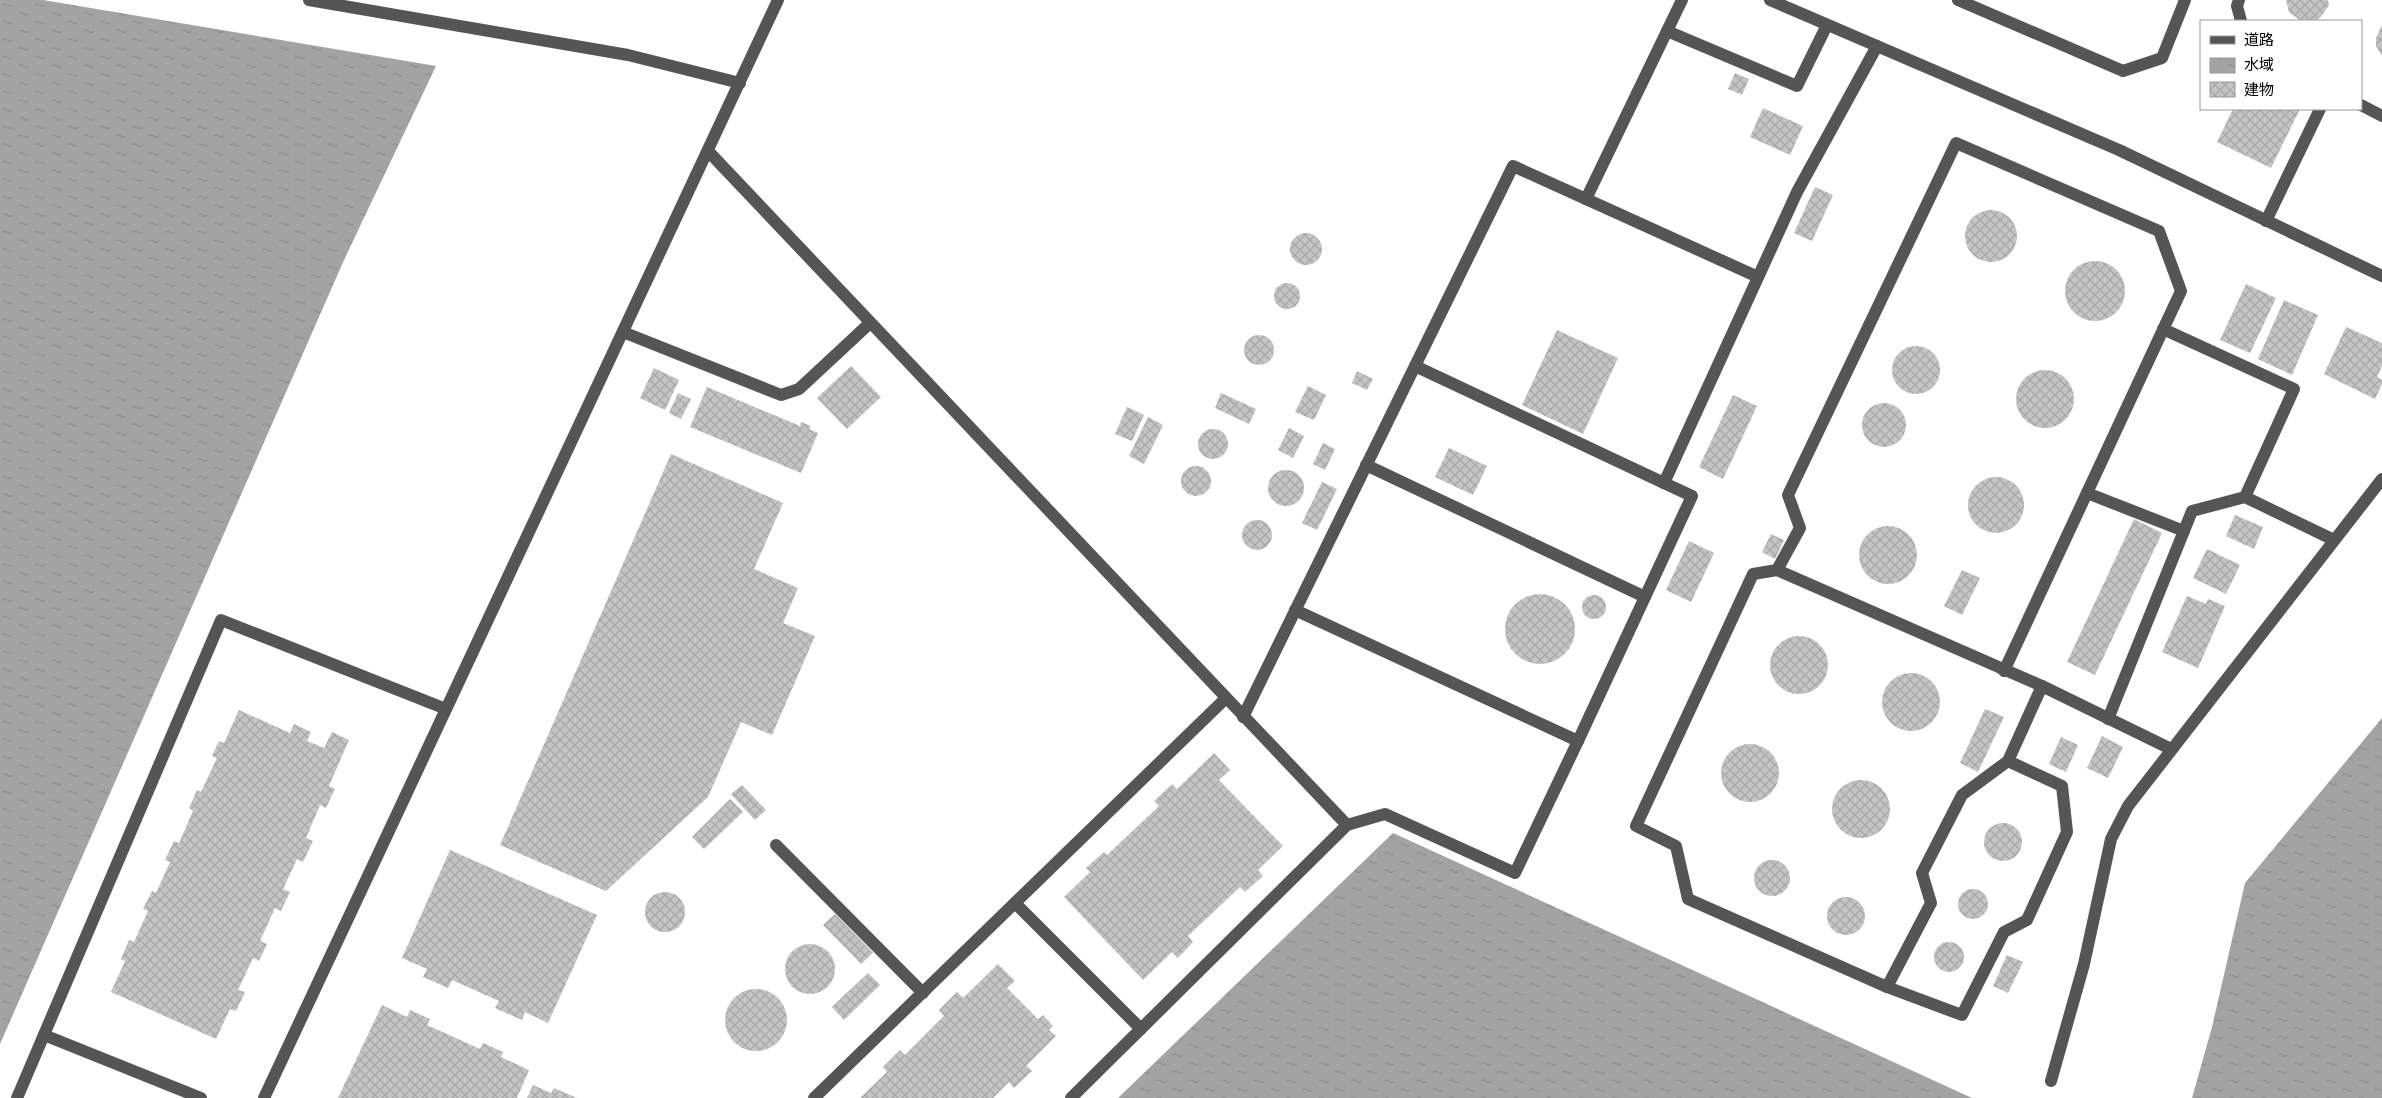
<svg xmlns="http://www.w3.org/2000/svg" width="2382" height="1098" viewBox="0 0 2382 1098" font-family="Raleway,'Noto Sans JP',sans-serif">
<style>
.water{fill:url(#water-ripples)}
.building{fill:url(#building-cross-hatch)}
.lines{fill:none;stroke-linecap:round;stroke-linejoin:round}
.minor{stroke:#555;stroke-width:12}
</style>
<defs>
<pattern id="water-ripples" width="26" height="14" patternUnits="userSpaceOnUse" patternTransform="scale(1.25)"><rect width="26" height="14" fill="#a3a3a3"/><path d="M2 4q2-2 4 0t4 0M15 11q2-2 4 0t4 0" fill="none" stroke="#8b8b8b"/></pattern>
<pattern id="building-cross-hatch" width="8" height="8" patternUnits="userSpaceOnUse" patternTransform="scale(1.25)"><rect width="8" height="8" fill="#c4c4c4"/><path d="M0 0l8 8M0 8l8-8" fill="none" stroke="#a7a7a7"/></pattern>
</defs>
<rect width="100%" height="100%" fill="#fff"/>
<!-- water -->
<g class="water">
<path d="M0,0H43L436,66L344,260L0,1044Z"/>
<path d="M2382,718V1098H2192L2212,1027L2245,883Z"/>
<path d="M1393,833L1972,1098H1118Z"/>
</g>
<!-- building -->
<g class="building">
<path d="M2286,0H2328L2329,5L2321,17L2315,21H2301L2289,12Z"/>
<path d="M2382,25V56L2376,46V38Z"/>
<path d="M1735,73L1749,79L1742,95L1728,89Z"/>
<path d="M1763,108L1803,126L1790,155L1750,137Z"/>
<path d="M2233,109H2300L2271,168L2217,142Z"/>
<path d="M1815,187L1833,195L1812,241L1794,233Z"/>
<circle cx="1991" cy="236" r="26"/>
<circle cx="1306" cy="249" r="16"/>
<circle cx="2095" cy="291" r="30"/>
<circle cx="1287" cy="296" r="13"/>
<path d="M2246,284L2276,298L2250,353L2220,340Z"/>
<path d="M2284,300L2318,315L2292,375L2258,359Z"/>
<path d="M2346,327L2382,343V366L2377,377L2382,380V384L2375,399L2324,374Z"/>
<path d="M1557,330L1618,358L1583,434L1522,405Z"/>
<circle cx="1259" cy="350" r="15"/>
<circle cx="1916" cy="370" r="24"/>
<path d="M851,366L881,397L847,429L817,398Z"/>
<path d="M654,368L679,380L665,410L640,398Z"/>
<circle cx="2045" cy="399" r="29"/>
<path d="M1357,371L1373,379L1367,390L1352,383Z"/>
<path d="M1308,386L1326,395L1314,420L1295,412Z"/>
<path d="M707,387L800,426L801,422L811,426L809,429L818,433L801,473L690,427Z"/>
<path d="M678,393L691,399L681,419L669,413Z"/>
<path d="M1221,393L1256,409L1249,424L1215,408Z"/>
<path d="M1733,395L1757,406L1723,479L1699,467Z"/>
<circle cx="1884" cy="425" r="22"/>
<path d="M1127,407L1144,415L1132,441L1115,434Z"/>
<path d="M1148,417L1163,425L1144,464L1129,456Z"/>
<path d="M1289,428L1304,436L1293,458L1278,450Z"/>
<circle cx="1213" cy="444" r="15"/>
<path d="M1323,443L1335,449L1325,470L1313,464Z"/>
<path d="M1449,448L1487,466L1473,495L1435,477Z"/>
<path d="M671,454L783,503L754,569L798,588L783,623L815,636L772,735L741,722L708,797L606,891L500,845Z"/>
<circle cx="1196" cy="481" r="15"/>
<circle cx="1286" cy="488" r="18"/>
<circle cx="1996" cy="505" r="28"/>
<path d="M1322,482L1337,489L1317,530L1302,523Z"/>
<path d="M2235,515L2263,527L2254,549L2226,536Z"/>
<path d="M2134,519L2162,533L2095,675L2067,662Z"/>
<circle cx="1257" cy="535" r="15"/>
<circle cx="1888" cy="555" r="29"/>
<path d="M1771,534L1784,540L1775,559L1762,552Z"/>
<path d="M1689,541L1714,553L1691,602L1666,590Z"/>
<path d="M2207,549L2240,565L2226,594L2193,578Z"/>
<path d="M1962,570L1980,578L1962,615L1944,606Z"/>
<circle cx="1540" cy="629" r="35"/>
<circle cx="1594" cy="607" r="12"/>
<path d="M2187,596L2206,604L2208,599L2225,606L2198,668L2162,652Z"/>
<circle cx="1799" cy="665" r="29"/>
<circle cx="1911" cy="702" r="29"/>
<path d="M1985,709L2004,717L1978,772L1960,763Z"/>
<path d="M239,710L290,733L294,724L311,732L307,741L324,748L332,732L349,740L329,786L335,789L326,808L320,805L306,838L313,841L303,862L297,859L283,889L290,892L281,911L275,908L260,941L267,944L259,961L253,958L238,990L245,992L236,1011L230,1009L216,1039L111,992L125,961L121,959L129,940L134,942L148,911L143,909L152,891L156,893L170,862L165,860L174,841L179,843L193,811L189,808L197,790L201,792L217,758L212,756L219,741L224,743Z"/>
<path d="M2102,736L2123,747L2108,778L2087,768Z"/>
<path d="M2061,737L2078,745L2066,772L2049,764Z"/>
<circle cx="1750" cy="773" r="29"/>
<path d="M1214,753L1230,770L1219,780L1283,846L1258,870L1263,876L1245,892L1240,887L1188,936L1193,942L1178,958L1172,952L1143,980L1064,897L1090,872L1086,868L1104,852L1107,855L1159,806L1154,801L1172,784L1177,789Z"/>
<circle cx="1861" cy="809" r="29"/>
<path d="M742,785L766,810L755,820L731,794Z"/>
<path d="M730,799L743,812L704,849L692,837Z"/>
<circle cx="2003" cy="842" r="19"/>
<path d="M450,850L597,915L548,1023L525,1012L522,1020L495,1008L499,1001L452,980L448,988L423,977L427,969L402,958Z"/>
<circle cx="1772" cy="878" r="18"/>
<circle cx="1973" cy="904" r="15"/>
<circle cx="665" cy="912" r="20"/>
<circle cx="1846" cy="916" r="19"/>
<path d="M835,914L873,953L861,964L823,925Z"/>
<circle cx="1949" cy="957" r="15"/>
<circle cx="810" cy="969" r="25"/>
<path d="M2007,955L2023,962L2008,993L1993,986Z"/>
<path d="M998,964L1015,981L1007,988L1038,1019L1043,1015L1053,1026L1049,1030L1056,1036L1026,1066L1032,1071L1014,1088L1009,1082L993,1098H860L887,1072L883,1067L900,1050L905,1055L944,1016L939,1010L957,992L963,998Z"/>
<path d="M868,973L880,985L844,1020L832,1007Z"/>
<circle cx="756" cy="1020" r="31"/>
<path d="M382,1005L407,1017L410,1010L430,1019L427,1025L480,1049L483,1043L503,1052L501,1057L529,1070L517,1098H338Z"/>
<path d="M533,1085L551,1093L554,1088L577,1098H527Z"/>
</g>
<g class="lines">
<!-- minor -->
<g class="minor">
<path d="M309,0L628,55L740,83"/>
<path d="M1770,0L2119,150L2382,276"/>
<path d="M1958,0L2123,71L2162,58L2185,0"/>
<path d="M2239,0L2237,6L2241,21"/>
<path d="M1667,31L1797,86L1827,25"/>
<path d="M2361,105L2382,116"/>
<path d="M708,151L1347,825"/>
<path d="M1586,199L1758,277"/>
<path d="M2266,221L2320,109"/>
<path d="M2163,329L2294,389L2245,497"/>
<path d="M623,332L781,395L799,389L870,323"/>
<path d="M1415,366L1664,483L1797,192L1877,46"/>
<path d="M1366,465L1645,597"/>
<path d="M2087,493L2184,531"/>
<path d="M1777,570L2042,686"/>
<path d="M1295,610L1578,741L1692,496L1664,483"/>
<path d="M2004,671L2181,291L2159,231L1956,143L1788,495L1800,528L1777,570L1753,574L1636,826L1676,846L1688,899L1887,987L1962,1015L2004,932L2027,920L2067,832L2062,786L2008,761"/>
<path d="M1243,717L1513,166L1586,199L1682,0"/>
<path d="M2108,719L2192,511L2245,497L2334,540"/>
<path d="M776,845L923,993"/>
<path d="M1015,903L1141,1029"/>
<path d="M1887,987L1931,903L1922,873L1962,795L2008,761L2042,686L2171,749"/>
<path d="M44,1035L201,1098"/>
<path d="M2051,1081L2084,964L2111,839L2128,806L2382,479"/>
<path d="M17,1098L221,620L446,709"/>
<path d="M264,1098L778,0"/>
<path d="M814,1098L1225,699"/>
<path d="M1071,1098L1347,825L1385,814L1515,873L1578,741"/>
</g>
</g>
<!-- legend -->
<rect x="2200" y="20" width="162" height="90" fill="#ffffff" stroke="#999999"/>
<rect x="2210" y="36" width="25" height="8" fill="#555555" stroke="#999999"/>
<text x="2244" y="45" font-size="15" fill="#000000">道路</text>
<rect x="2210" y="58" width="25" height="15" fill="url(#water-ripples)" stroke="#999999"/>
<text x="2244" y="70" font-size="15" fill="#000000">水域</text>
<rect x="2210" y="82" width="25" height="15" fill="url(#building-cross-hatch)" stroke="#999999"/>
<text x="2244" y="95" font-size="15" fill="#000000">建物</text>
</svg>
